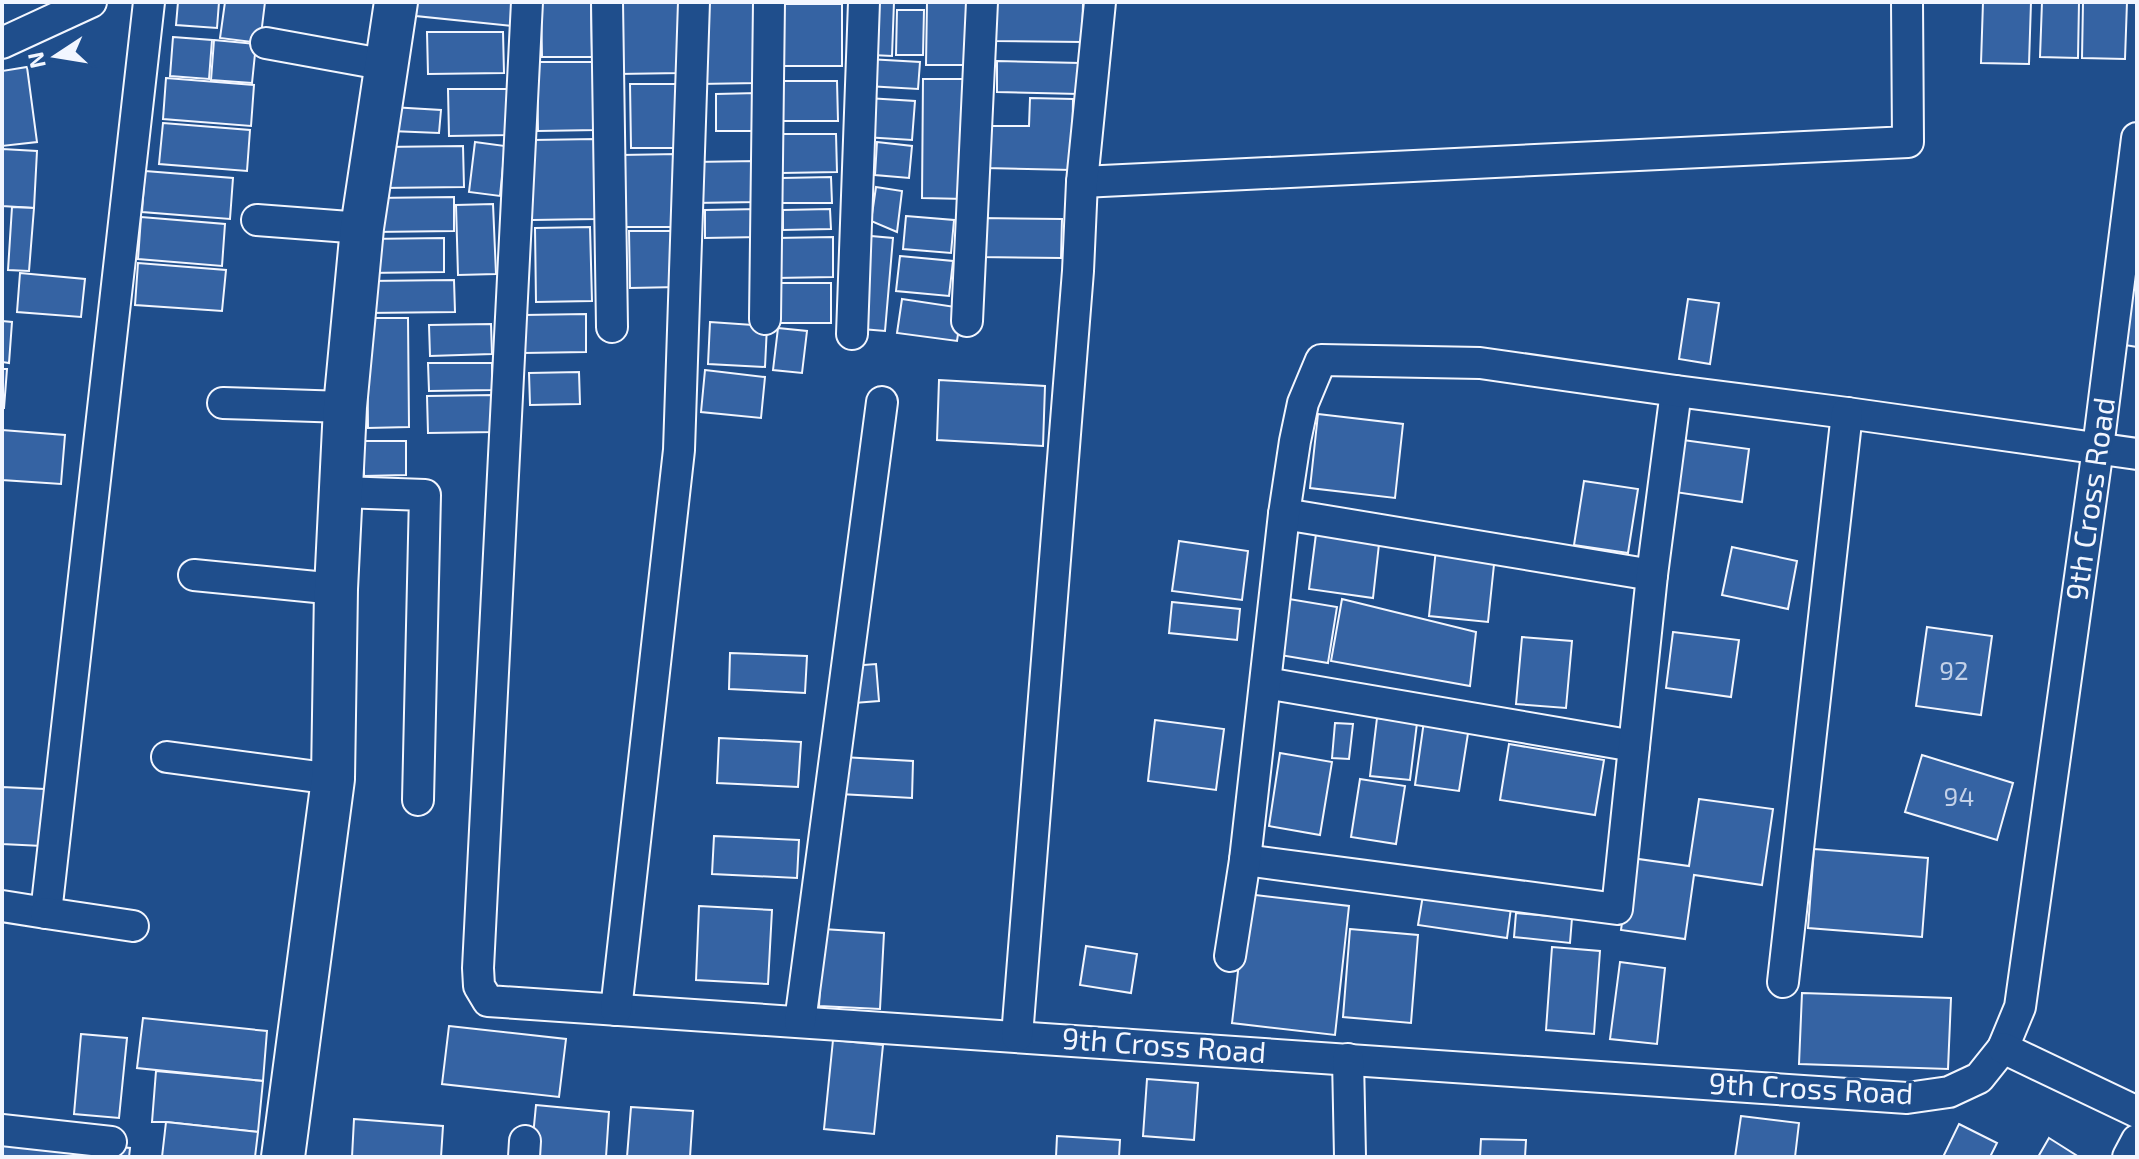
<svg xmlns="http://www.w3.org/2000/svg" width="2139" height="1159" viewBox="0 0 2139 1159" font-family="'Exo 2',sans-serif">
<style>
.building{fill:#3563a3;stroke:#f2f6ff;stroke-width:2}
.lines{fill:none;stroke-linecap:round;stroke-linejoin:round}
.street-casing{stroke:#f2f6ff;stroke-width:34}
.secondary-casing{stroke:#f2f6ff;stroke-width:46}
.street{stroke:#1f4e8c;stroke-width:30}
.secondary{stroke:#1f4e8c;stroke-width:42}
.labels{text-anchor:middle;stroke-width:6;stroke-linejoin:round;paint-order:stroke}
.number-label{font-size:26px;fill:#c3d1e8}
.street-label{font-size:30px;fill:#f2f6ff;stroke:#1f4e8c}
</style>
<rect width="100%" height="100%" fill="#1f4e8c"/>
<!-- building -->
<g class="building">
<path d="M178,2H219L217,28L176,25Z"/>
<path d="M225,2H265L260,43L220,38Z"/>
<path d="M417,2H515L512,26L416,16Z"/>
<path d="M541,2H591L592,57H542Z"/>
<path d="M618,2H680L681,73L618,74Z"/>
<path d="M698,2H757L758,83L699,84Z"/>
<path d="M873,2H894L892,56L872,55Z"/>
<path d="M927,2L969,3L968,65H926Z"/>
<path d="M995,2L1083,3L1082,42L994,41Z"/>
<path d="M1983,2H2031L2029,64L1981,63Z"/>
<path d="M2042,2H2079L2078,58L2040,57Z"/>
<path d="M2083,2H2127L2125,59L2082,58Z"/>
<path d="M780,4H842V66H781Z"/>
<path d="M897,10H924L923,55H896Z"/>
<path d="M427,32H503L504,73L428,74Z"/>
<path d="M173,37L212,40L209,79L170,76Z"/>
<path d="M214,40L256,44L252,83L211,80Z"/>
<path d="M868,59L920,62L918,89L867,86Z"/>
<path d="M997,61L1080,63L1079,94L997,92Z"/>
<path d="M537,62H596L597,130L538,131Z"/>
<path d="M27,67L37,142L2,146V71Z"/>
<path d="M166,78L254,85L251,126L163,119Z"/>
<path d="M923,79H967L965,199L922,198Z"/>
<path d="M776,81H837L838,121H776Z"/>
<path d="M630,84H678L679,148H631Z"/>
<path d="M448,89H510L511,135L449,136Z"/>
<path d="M757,93V131H716V94Z"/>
<path d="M867,98L915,101L912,140L864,137Z"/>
<path d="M1030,98L1073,99L1072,170L985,168V126H1029Z"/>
<path d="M391,107L441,110L439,133L391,131Z"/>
<path d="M163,123L250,130L247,171L159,164Z"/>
<path d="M781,134H836L837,172L782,173Z"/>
<path d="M596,139L597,219L532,220V140Z"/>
<path d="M475,142L505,146L500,196L469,192Z"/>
<path d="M877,142L912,146L909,178L875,175Z"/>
<path d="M463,146L464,187L382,188L381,147Z"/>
<path d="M2,149L37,151L34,208L2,206Z"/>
<path d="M678,154L679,227H622L621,155Z"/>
<path d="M758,161V202L694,203L693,162Z"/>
<path d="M145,171L233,178L230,219L142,212Z"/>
<path d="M831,177L832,203H782V178Z"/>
<path d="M876,187L902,191L897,232L871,221Z"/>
<path d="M454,197V231L374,232V198Z"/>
<path d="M493,204L496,274L458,275L456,205Z"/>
<path d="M12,207L34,208L29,271L8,270Z"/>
<path d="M760,209V237L705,238V210Z"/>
<path d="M830,209L831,229L783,230V210Z"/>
<path d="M906,216L954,220L951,253L903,249Z"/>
<path d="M141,217L225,224L222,266L138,259Z"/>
<path d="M979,218L1062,219L1061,258L978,257Z"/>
<path d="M590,227L592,301L536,302L535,228Z"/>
<path d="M629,231H677L678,287L630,288Z"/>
<path d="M871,236L893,238L885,331L862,329Z"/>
<path d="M833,237V277L776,278V238Z"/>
<path d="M444,238V272L367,273L366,239Z"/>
<path d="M900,256L953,261L949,296L896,291Z"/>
<path d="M138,263L226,270L222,311L135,305Z"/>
<path d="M20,273L85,279L81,317L17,312Z"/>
<path d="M454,280L455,312L367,313V281Z"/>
<rect x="778" y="283" width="53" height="40"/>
<path d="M2131,286L2137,287V347L2119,344Z"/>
<path d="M902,299L962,308L957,341L897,333Z"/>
<path d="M1688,299L1719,303L1710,364L1679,359Z"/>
<path d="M586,314V352L524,353V315Z"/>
<path d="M367,318H408L409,427L368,428Z"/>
<path d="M2,321L12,322L9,363L2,362Z"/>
<path d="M710,322L767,326L765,367L708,364Z"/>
<path d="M491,324L492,354L430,356L429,325Z"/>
<path d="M778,328L807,331L802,373L773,370Z"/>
<path d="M428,363H492V390L429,391Z"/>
<path d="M2,369H7L4,408H2Z"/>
<path d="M705,370L765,377L761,418L701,412Z"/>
<path d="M579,372L580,404L530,405L529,373Z"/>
<path d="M939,380L1045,386L1043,446L937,440Z"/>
<path d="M494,395V432L428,433L427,396Z"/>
<path d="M1318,414L1403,424L1395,498L1310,488Z"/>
<path d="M2,430L65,435L61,484L2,480Z"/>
<path d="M1683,440L1749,449L1742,502L1675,492Z"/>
<path d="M364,441H406V475L364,476Z"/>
<path d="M1584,481L1638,489L1628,553L1574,545Z"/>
<path d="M1317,526L1380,535L1373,598L1309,589Z"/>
<path d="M1179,541L1248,551L1242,600L1172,591Z"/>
<path d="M1732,547L1797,561L1788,609L1722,595Z"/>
<path d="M1436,549L1495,555L1488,622L1429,616Z"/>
<path d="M1289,599L1337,607L1328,663L1280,655Z"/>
<path d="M1342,599L1476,632L1470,686L1331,661Z"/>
<path d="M1172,602L1240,609L1237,640L1169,633Z"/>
<path d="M1927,627L1992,636L1981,715L1916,706Z"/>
<path d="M1673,632L1739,640L1731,697L1666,688Z"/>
<path d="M1522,637L1572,641L1566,708L1516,704Z"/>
<path d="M730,653L807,656L805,693L729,689Z"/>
<path d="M876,664L879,701L854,703L851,666Z"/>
<path d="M1377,718L1417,723L1410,780L1370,776Z"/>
<path d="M1155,720L1224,729L1216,790L1148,781Z"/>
<path d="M1424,721L1469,727L1459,791L1415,785Z"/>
<path d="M1335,723L1353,724L1349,759L1332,758Z"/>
<path d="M719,738L801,742L798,787L717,783Z"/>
<path d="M1509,744L1604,760L1595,815L1500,800Z"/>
<path d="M1280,753L1332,762L1320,835L1269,826Z"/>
<path d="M1922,755L2013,783L1997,840L1905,812Z"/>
<path d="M842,757L913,761L912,798L840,794Z"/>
<path d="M1360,779L1405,786L1396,844L1351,837Z"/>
<path d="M2,787L45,789L42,846L2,844Z"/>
<path d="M1699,799L1773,809L1762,885L1694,875L1685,939L1621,930L1631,858L1689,866Z"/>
<path d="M714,836L799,840L797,878L712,874Z"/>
<path d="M1814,849L1928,858L1922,937L1808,928Z"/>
<path d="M1247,894L1349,906L1335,1035L1232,1023Z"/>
<path d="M1423,895L1511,908L1507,938L1418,925Z"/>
<path d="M699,906L772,910L768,984L696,980Z"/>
<path d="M1516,913L1572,918L1570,943L1514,937Z"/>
<path d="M823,929L884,933L880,1009L819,1006Z"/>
<path d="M1350,929L1418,935L1411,1023L1343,1017Z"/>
<path d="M1086,946L1137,954L1131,993L1080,985Z"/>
<path d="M1552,947L1600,951L1594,1034L1546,1030Z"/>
<path d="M1620,962L1665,968L1657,1044L1610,1039Z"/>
<path d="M1802,993L1951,998L1948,1069L1799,1064Z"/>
<path d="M143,1018L267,1031L263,1081L137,1068Z"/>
<path d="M449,1026L566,1039L559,1097L442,1084Z"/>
<path d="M81,1034L127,1038L119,1118L74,1114Z"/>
<path d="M833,1040L883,1045L874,1134L824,1129Z"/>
<path d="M156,1071L263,1081L258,1132L166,1122H152Z"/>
<path d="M1147,1079L1198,1083L1194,1140L1143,1136Z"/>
<path d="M536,1105L609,1112L606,1157H531Z"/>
<path d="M631,1107L693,1111L690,1157H627Z"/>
<path d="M1741,1116L1799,1123L1795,1157H1735Z"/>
<path d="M354,1119L443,1126L441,1157H352Z"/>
<path d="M166,1122L258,1132L255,1157H162Z"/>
<path d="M1959,1124L1997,1143L1990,1157H1943Z"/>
<path d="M2,1135L130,1148L129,1157H2Z"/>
<path d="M1057,1136L1120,1140L1119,1157H1056Z"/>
<path d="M2049,1138L2079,1157H2038Z"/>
<path d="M1481,1139L1526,1140L1525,1157H1480Z"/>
</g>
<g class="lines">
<defs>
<g id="street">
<path d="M527,2L478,968L479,986L488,1001L1907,1098L1949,1092L1979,1078L2003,1048L2020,1007L2098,448L2137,138"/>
<path d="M607,2L612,327"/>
<path d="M2,43L91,2"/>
<path d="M266,43L387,65"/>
<path d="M1082,182L1908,142L1907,2"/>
<path d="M257,220L362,228"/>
<path d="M765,319L769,2"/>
<path d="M967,321L982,2"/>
<path d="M852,334L864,2"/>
<path d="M223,403L345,407"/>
<path d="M341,492L425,495L418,800"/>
<path d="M1284,514L1652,575"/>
<path d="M194,575L336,589"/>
<path d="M1266,683L1634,746"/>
<path d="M167,757L333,779"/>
<path d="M1245,860L1617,909L1652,575L1676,391"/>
<path d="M2,906L46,913L149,2"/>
<path d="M46,913L133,926"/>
<path d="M1230,956L1245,860L1284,514L1295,441L1303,403L1321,360L1480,363L1676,391L1847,413L2137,454"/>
<path d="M1783,982L1847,413"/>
<path d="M616,1010L679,450L694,2"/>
<path d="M800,1022L882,402"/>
<path d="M1017,1036L1078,271L1082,182L1100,2"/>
<path d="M2003,1048L2137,1112"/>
<path d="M1348,1059L1350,1157"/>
<path d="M2,1130L111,1142"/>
<path d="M524,1157L525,1141"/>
<path d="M2128,1157L2137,1140"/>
</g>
<path id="secondary" d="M283,1157L333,779L336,589L345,407L362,228L396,2"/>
</defs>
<!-- street casing -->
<use href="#street" class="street-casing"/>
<!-- secondary casing -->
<use href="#secondary" class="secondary-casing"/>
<!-- street -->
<use href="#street" class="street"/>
<!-- secondary -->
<use href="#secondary" class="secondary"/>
</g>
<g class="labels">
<!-- number labels -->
<g class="number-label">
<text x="1954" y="680">92</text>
<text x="1959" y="806">94</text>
</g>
<!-- street labels -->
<g class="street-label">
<text transform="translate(2091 499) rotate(-82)" y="10">9th Cross Road</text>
<text transform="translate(1164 1046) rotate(4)" y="10">9th Cross Road</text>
<text transform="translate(1811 1089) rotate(3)" y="10">9th Cross Road</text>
</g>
</g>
<!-- border -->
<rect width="2139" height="1159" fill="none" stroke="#f2f6ff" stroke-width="8"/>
<!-- north arrow -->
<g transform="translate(56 56) rotate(258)" stroke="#1f4e8c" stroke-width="6" paint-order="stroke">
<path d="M0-6L14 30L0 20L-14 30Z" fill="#f2f6ff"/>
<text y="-12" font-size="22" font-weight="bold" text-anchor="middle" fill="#f2f6ff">N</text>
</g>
</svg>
